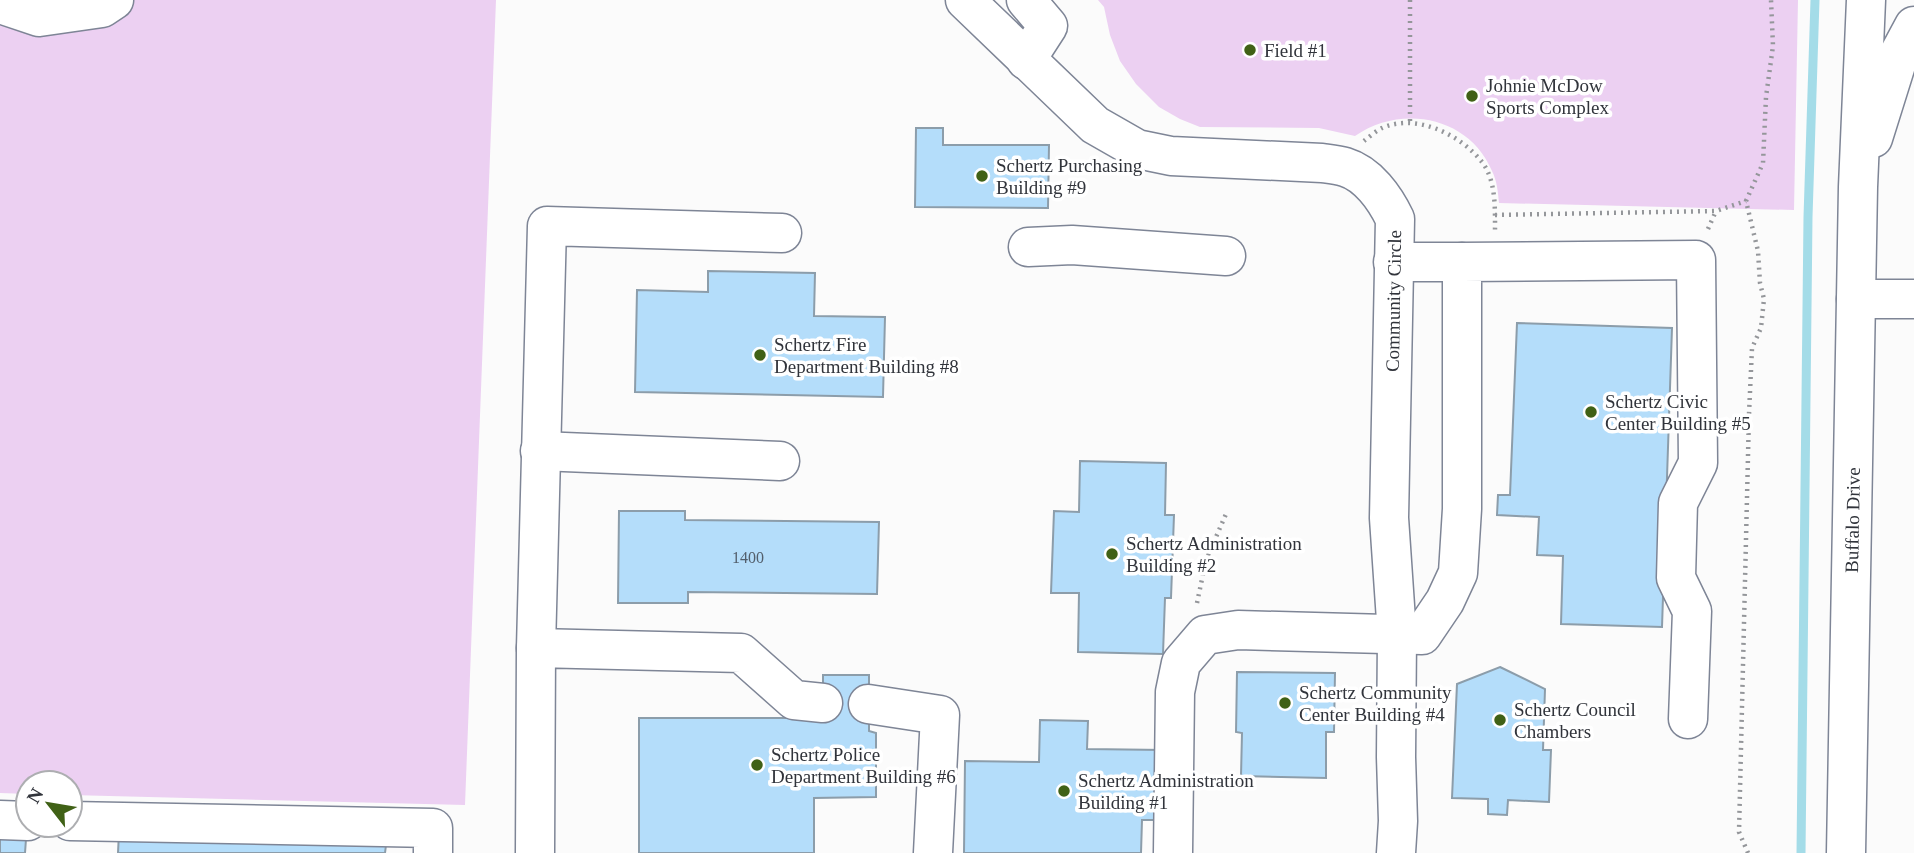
<svg xmlns="http://www.w3.org/2000/svg" width="1914" height="853" viewBox="0 0 1914 853" font-family="'Times New Roman',serif">
<style>
.green{fill:#ecd0f2}
.lines{fill:none;stroke-linecap:round;stroke-linejoin:round}
.stream{stroke:#a4dce8;stroke-width:9}
.building{fill:#b4ddfa;stroke:#8c9daa;stroke-width:2}
.minor-casing{stroke:#7e8596;stroke-width:41}
.path{stroke:#94969a;stroke-width:4.5;stroke-dasharray:2 5;stroke-linecap:butt}
.minor{stroke:#fff;stroke-width:38}
.poi-dot{fill:#406116;stroke:#fff;stroke-width:2.5}
.labels{text-anchor:middle;stroke-width:7;stroke-linejoin:round;paint-order:stroke}
.number-label{font-size:16px;fill:#525e6b}
.poi-label{font-size:19px;fill:#31343b;stroke:#fff;text-anchor:start}
.street-label{font-size:19px;fill:#31343b;stroke:#fff}
</style>
<rect width="100%" height="100%" fill="#fbfbfb"/>
<!-- green -->
<g class="green">
<path d="M0,0H496L465,805L70,795V783H28V794L0,793Z"/>
<path d="M1098,0H1798L1794,210L1499,203C1498,192 1497,181 1492,171C1469,116 1401,104 1355,136L1319,128L1200,127L1180,119L1159,107L1136,84L1120,61L1110,35L1104,7Z"/>
</g>
<g class="lines">
<!-- stream -->
<path class="stream" d="M1801,853L1808,217L1815,0"/>
</g>
<!-- building -->
<g class="building">
<path d="M916,128H943V145H1049L1048,208L915,207Z"/>
<path d="M708,271L815,273L814,316L885,317L883,397L635,392L637,290L708,292Z"/>
<path d="M1517,323L1672,328L1662,627L1561,624L1563,556L1537,555L1539,517L1497,515L1498,495H1510Z"/>
<path d="M1080,461L1166,463L1165,515H1174L1171,598H1165L1163,654L1078,652L1079,593H1051L1054,511L1079,512Z"/>
<path d="M619,511H685V520L879,522L877,594L688,592V603H618Z"/>
<path d="M1500,667L1545,689L1543,750H1551L1549,802L1508,800L1507,815L1488,814V799L1452,798L1457,684Z"/>
<path d="M1237,672L1335,673L1334,732H1326V778L1241,776L1242,733L1236,732Z"/>
<path d="M823,675H869V731L876,733V797L814,798V853H639V718H823Z"/>
<path d="M1040,720L1088,721L1087,749L1164,750L1162,820H1142L1141,853H964L965,761L1039,762Z"/>
<path d="M119,832L386,845L385,853H118Z"/>
<path d="M0,838L26,839L25,853H0Z"/>
</g>
<g class="lines">
<defs>
<g id="minor">
<path d="M965,0L1095,125L1137,149L1171,156L1322,163C1329,164 1338,165 1345,167C1368,174 1385,198 1395,219L1389,518L1397,635L1396,757L1398,821L1396,853"/>
<path d="M1026,0L1048,26L1026,60"/>
<path d="M0,4L39,17L102,8L114,0"/>
<path d="M1873,138L1900,52L1914,26"/>
<path d="M1028,247L1072,245L1226,256"/>
<path d="M1393,262H1462"/>
<path d="M1856,299H1914"/>
<path d="M540,451L780,461"/>
<path d="M536,648L547,226L782,233"/>
<path d="M868,704L940,715L933,853"/>
<path d="M0,820L28,821"/>
<path d="M70,821L433,828V853"/>
<path d="M535,853L536,648L741,653L794,700L823,703"/>
<path d="M1173,853L1175,692L1181,663L1205,635L1238,630L1422,635L1445,601L1458,573L1462,509V262L1696,260L1698,463L1678,503L1676,578L1692,611L1688,719"/>
<path d="M1846,853L1858,187L1866,0"/>
</g>
</defs>
<!-- minor casing -->
<use href="#minor" class="minor-casing"/>
<!-- path -->
<g class="path">
<path d="M1410,0V122"/>
<path d="M1364,141C1369,137 1376,131 1382,128C1416,113 1460,134 1482,162C1496,180 1495,208 1495,230"/>
<path d="M1495,215L1716,211L1746,201"/>
<path d="M1708,229L1716,211"/>
<path d="M1197,603L1206,560L1226,514"/>
<path d="M1748,853L1739,832L1749,414L1752,348L1761,328L1764,299L1760,283L1758,251L1746,201L1763,163L1766,97L1773,46L1771,0"/>
</g>
<!-- minor -->
<use href="#minor" class="minor"/>
</g>
<!-- markers -->
<g class="poi-dot">
<circle cx="1250" cy="50" r="7"/>
<circle cx="1472" cy="96" r="7"/>
<circle cx="982" cy="176" r="7"/>
<circle cx="760" cy="355" r="7"/>
<circle cx="1591" cy="412" r="7"/>
<circle cx="1112" cy="554" r="7"/>
<circle cx="1285" cy="703" r="7"/>
<circle cx="1500" cy="720" r="7"/>
<circle cx="757" cy="765" r="7"/>
<circle cx="1064" cy="791" r="7"/>
</g>
<g class="labels">
<!-- number labels -->
<g class="number-label">
<text x="748" y="563">1400</text>
</g>
<!-- poi labels -->
<g class="poi-label">
<text x="1264" y="57">Field #1</text>
<text x="1486" y="92">Johnie McDow<tspan x="1486" dy="22">Sports Complex</tspan></text>
<text x="996" y="172">Schertz Purchasing<tspan x="996" dy="22">Building #9</tspan></text>
<text x="774" y="351">Schertz Fire<tspan x="774" dy="22">Department Building #8</tspan></text>
<text x="1605" y="408">Schertz Civic<tspan x="1605" dy="22">Center Building #5</tspan></text>
<text x="1126" y="550">Schertz Administration<tspan x="1126" dy="22">Building #2</tspan></text>
<text x="1299" y="699">Schertz Community<tspan x="1299" dy="22">Center Building #4</tspan></text>
<text x="1514" y="716">Schertz Council<tspan x="1514" dy="22">Chambers</tspan></text>
<text x="771" y="761">Schertz Police<tspan x="771" dy="22">Department Building #6</tspan></text>
<text x="1078" y="787">Schertz Administration<tspan x="1078" dy="22">Building #1</tspan></text>
</g>
<!-- street labels -->
<g class="street-label">
<text transform="translate(1393 301) rotate(-89)" y="7">Community Circle</text>
<text transform="translate(1852 520) rotate(-89)" y="7">Buffalo Drive</text>
</g>
</g>
<!-- north arrow -->
<g transform="translate(49 804) rotate(301)"><circle r="33" fill="#ffffff" stroke="#adaeb1" stroke-width="2"/>
<path d="M0-5L12 26L0 18L-12 26Z" fill="#406116"/>
<text y="-10" font-size="19" font-weight="bold" text-anchor="middle" fill="#31343b">N</text>
</g>
</svg>
